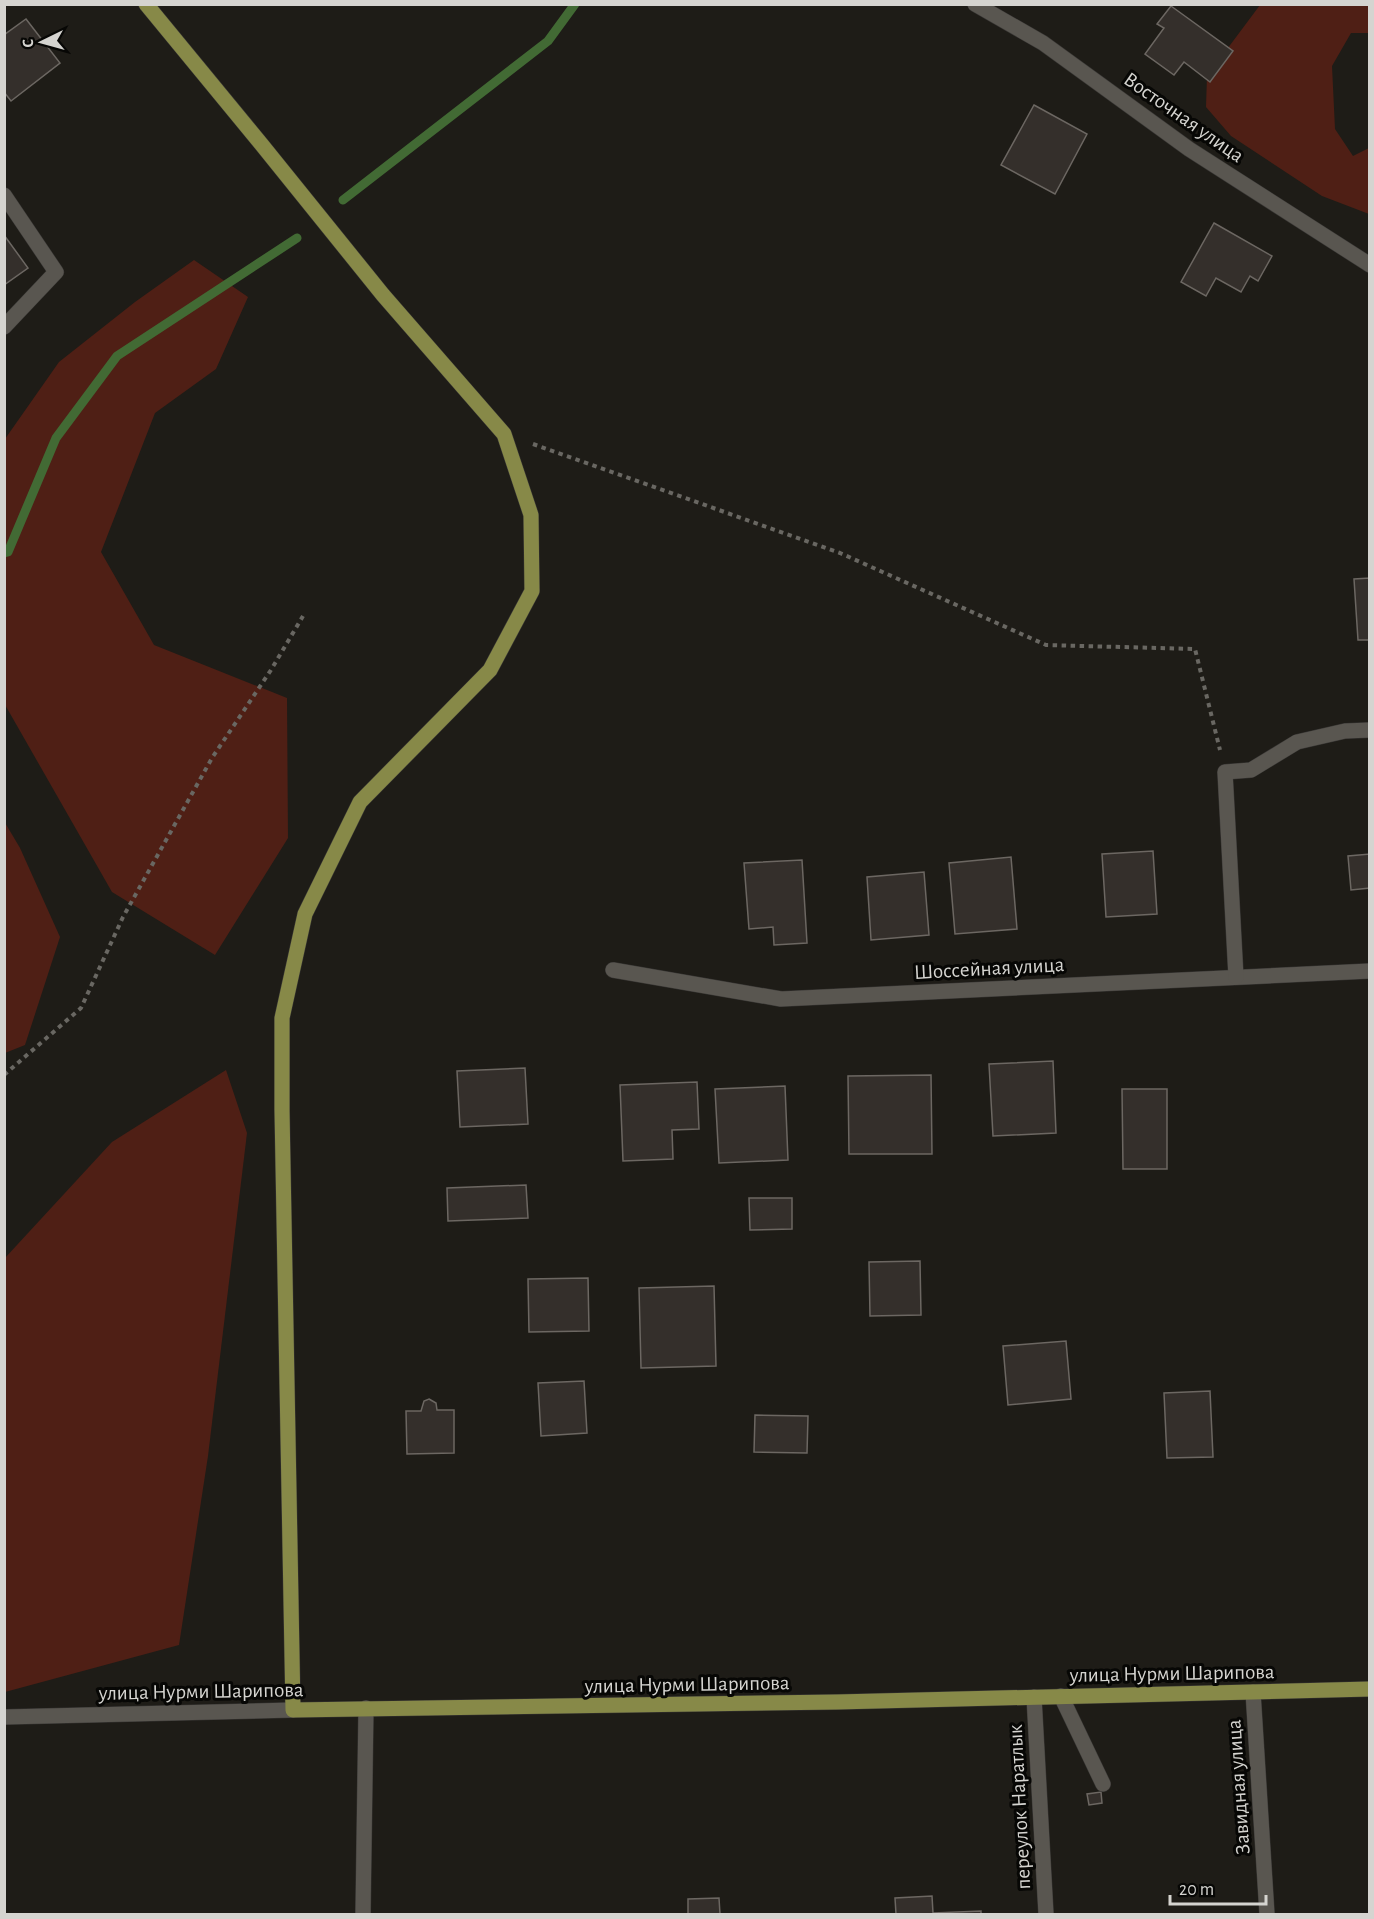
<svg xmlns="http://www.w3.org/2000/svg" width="1374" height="1919" viewBox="0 0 1374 1919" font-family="'Alegreya Sans',sans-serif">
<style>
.green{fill:#4f1f15}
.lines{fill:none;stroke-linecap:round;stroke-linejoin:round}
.stream{stroke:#426a34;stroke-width:9}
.building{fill:#342f2b;stroke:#6c6762;stroke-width:1.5}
.minor-casing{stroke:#393735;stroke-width:16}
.major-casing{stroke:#393735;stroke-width:16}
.path{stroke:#696762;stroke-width:4;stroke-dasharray:4.5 4.5;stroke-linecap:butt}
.minor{stroke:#595650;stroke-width:15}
.major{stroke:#878948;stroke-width:15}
.labels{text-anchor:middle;stroke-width:6;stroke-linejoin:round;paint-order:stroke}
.street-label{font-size:21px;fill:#d5d4d0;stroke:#070705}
</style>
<rect width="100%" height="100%" fill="#1e1c17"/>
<!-- green -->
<g class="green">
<path d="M1260,5H1369V33H1351L1332,66L1335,129L1353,156L1369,148V214L1322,196L1231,136L1206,107L1207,76Z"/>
<path d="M194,260L248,297L216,369L155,413L101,552L154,645L287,698L288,838L215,955L112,892L4,703L5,439L59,362L135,302Z"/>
<path d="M4,821L20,848L60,937L25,1045L5,1053Z"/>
<path d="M226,1070L247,1133L208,1456L179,1645L5,1692V1258L112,1142Z"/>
</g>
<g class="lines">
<!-- stream -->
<g class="stream">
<path d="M343,200L548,41L575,4"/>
<path d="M4,553L8,552L56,438L117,356L297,238"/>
</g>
</g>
<!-- building -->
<g class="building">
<path d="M1171,6L1233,51L1210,82L1184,62L1174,75L1145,54L1164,28L1157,24Z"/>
<path d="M26,19L60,63L11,101L4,92V35Z"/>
<path d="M1034,105L1087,134L1055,194L1001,165Z"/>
<path d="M1214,223L1272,256L1258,281L1250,276L1241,292L1216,278L1206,296L1181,282Z"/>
<path d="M4,235L28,268L4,285Z"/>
<path d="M1370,578V640H1358L1354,579Z"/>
<path d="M1153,851L1157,914L1106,917L1102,854Z"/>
<path d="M1370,854V888L1351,890L1348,856Z"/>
<path d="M1011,857L1017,929L955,934L949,863Z"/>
<path d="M802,860L807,943L774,945L773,927L749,929L744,863Z"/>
<path d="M924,872L929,935L871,940L867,877Z"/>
<path d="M1053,1061L1056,1133L993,1136L989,1064Z"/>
<path d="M525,1068L528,1124L460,1127L457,1071Z"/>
<path d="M931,1075L932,1154H849L848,1076Z"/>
<path d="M697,1082L699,1129L672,1130L673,1159L623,1161L620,1085Z"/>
<path d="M785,1086L788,1160L719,1163L715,1089Z"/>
<path d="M1122,1089H1167V1169H1123Z"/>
<path d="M526,1185L528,1218L448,1221L447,1188Z"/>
<path d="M749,1198H792V1229L750,1230Z"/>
<path d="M920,1261L921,1315L870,1316L869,1262Z"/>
<path d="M588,1278L589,1331L529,1332L528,1279Z"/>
<path d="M714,1286L716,1366L641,1368L639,1288Z"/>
<path d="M1066,1341L1071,1399L1008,1405L1003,1346Z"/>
<path d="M584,1381L587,1433L541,1436L538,1383Z"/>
<path d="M1210,1391L1213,1457L1167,1458L1164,1393Z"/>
<path d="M429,1399L436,1403L437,1410H454V1453L407,1454L406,1411H421L424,1401Z"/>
<path d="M755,1415L808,1416L807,1453L754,1452Z"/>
<path d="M1101,1792L1102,1803L1089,1805L1087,1794Z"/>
<path d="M932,1896L933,1913L981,1911V1914H896L895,1898Z"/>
<path d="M719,1898L720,1914H688V1899Z"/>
</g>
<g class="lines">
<defs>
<g id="minor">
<path d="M975,4L1043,43L1189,149L1370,265"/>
<path d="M4,195L56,272L4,327"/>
<path d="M613,970L781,999L1370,971"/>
<path d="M1236,977L1225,772L1251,770L1297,742L1345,731L1370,730"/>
<path d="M1253,1692L1267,1914"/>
<path d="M1061,1696L1103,1784"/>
<path d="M1034,1697L1046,1914"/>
<path d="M4,1717L293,1710"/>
<path d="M363,1914L366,1708"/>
</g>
<path id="major" d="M146,4L262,145L383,295L504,434L531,515L532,591L490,670L360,802L305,914L282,1018V1110L293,1710L837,1702L1370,1689"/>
</defs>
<!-- minor casing -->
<use href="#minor" class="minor-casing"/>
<!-- major casing -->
<use href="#major" class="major-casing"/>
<!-- path -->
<g class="path">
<path d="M533,444L840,553L1046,645L1195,649L1220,750"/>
<path d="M4,1075L81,1008L123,917L212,758L271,670L303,616"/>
</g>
<!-- minor -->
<use href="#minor" class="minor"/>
<!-- major -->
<use href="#major" class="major"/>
</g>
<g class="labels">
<!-- street labels -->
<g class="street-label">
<text transform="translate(1184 117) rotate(35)" y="7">Восточная улица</text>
<text transform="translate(989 968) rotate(-3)" y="7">Шоссейная улица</text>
<text transform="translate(1172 1673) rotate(-1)" y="7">улица Нурми Шарипова</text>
<text transform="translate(687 1684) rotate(-1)" y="7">улица Нурми Шарипова</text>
<text transform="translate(201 1691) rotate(-1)" y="7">улица Нурми Шарипова</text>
<text transform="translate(1238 1787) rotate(-94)" y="7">Завидная улица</text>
<text transform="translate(1019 1807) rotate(-93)" y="7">переулок Наратлык</text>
</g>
</g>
<!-- border -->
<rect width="1374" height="1919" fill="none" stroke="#d5d4d0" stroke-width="12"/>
<!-- north arrow -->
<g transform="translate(42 42) rotate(265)" stroke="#070705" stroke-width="4.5" paint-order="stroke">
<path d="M0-4.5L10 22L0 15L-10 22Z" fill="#d5d4d0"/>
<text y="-9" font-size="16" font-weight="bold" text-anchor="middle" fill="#d5d4d0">С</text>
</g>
<!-- scale -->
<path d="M1170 1895v9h96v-9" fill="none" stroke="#d5d4d0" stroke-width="3"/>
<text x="1179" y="1895" font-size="18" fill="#d5d4d0" stroke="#070705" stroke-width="4.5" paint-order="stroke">20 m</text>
</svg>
